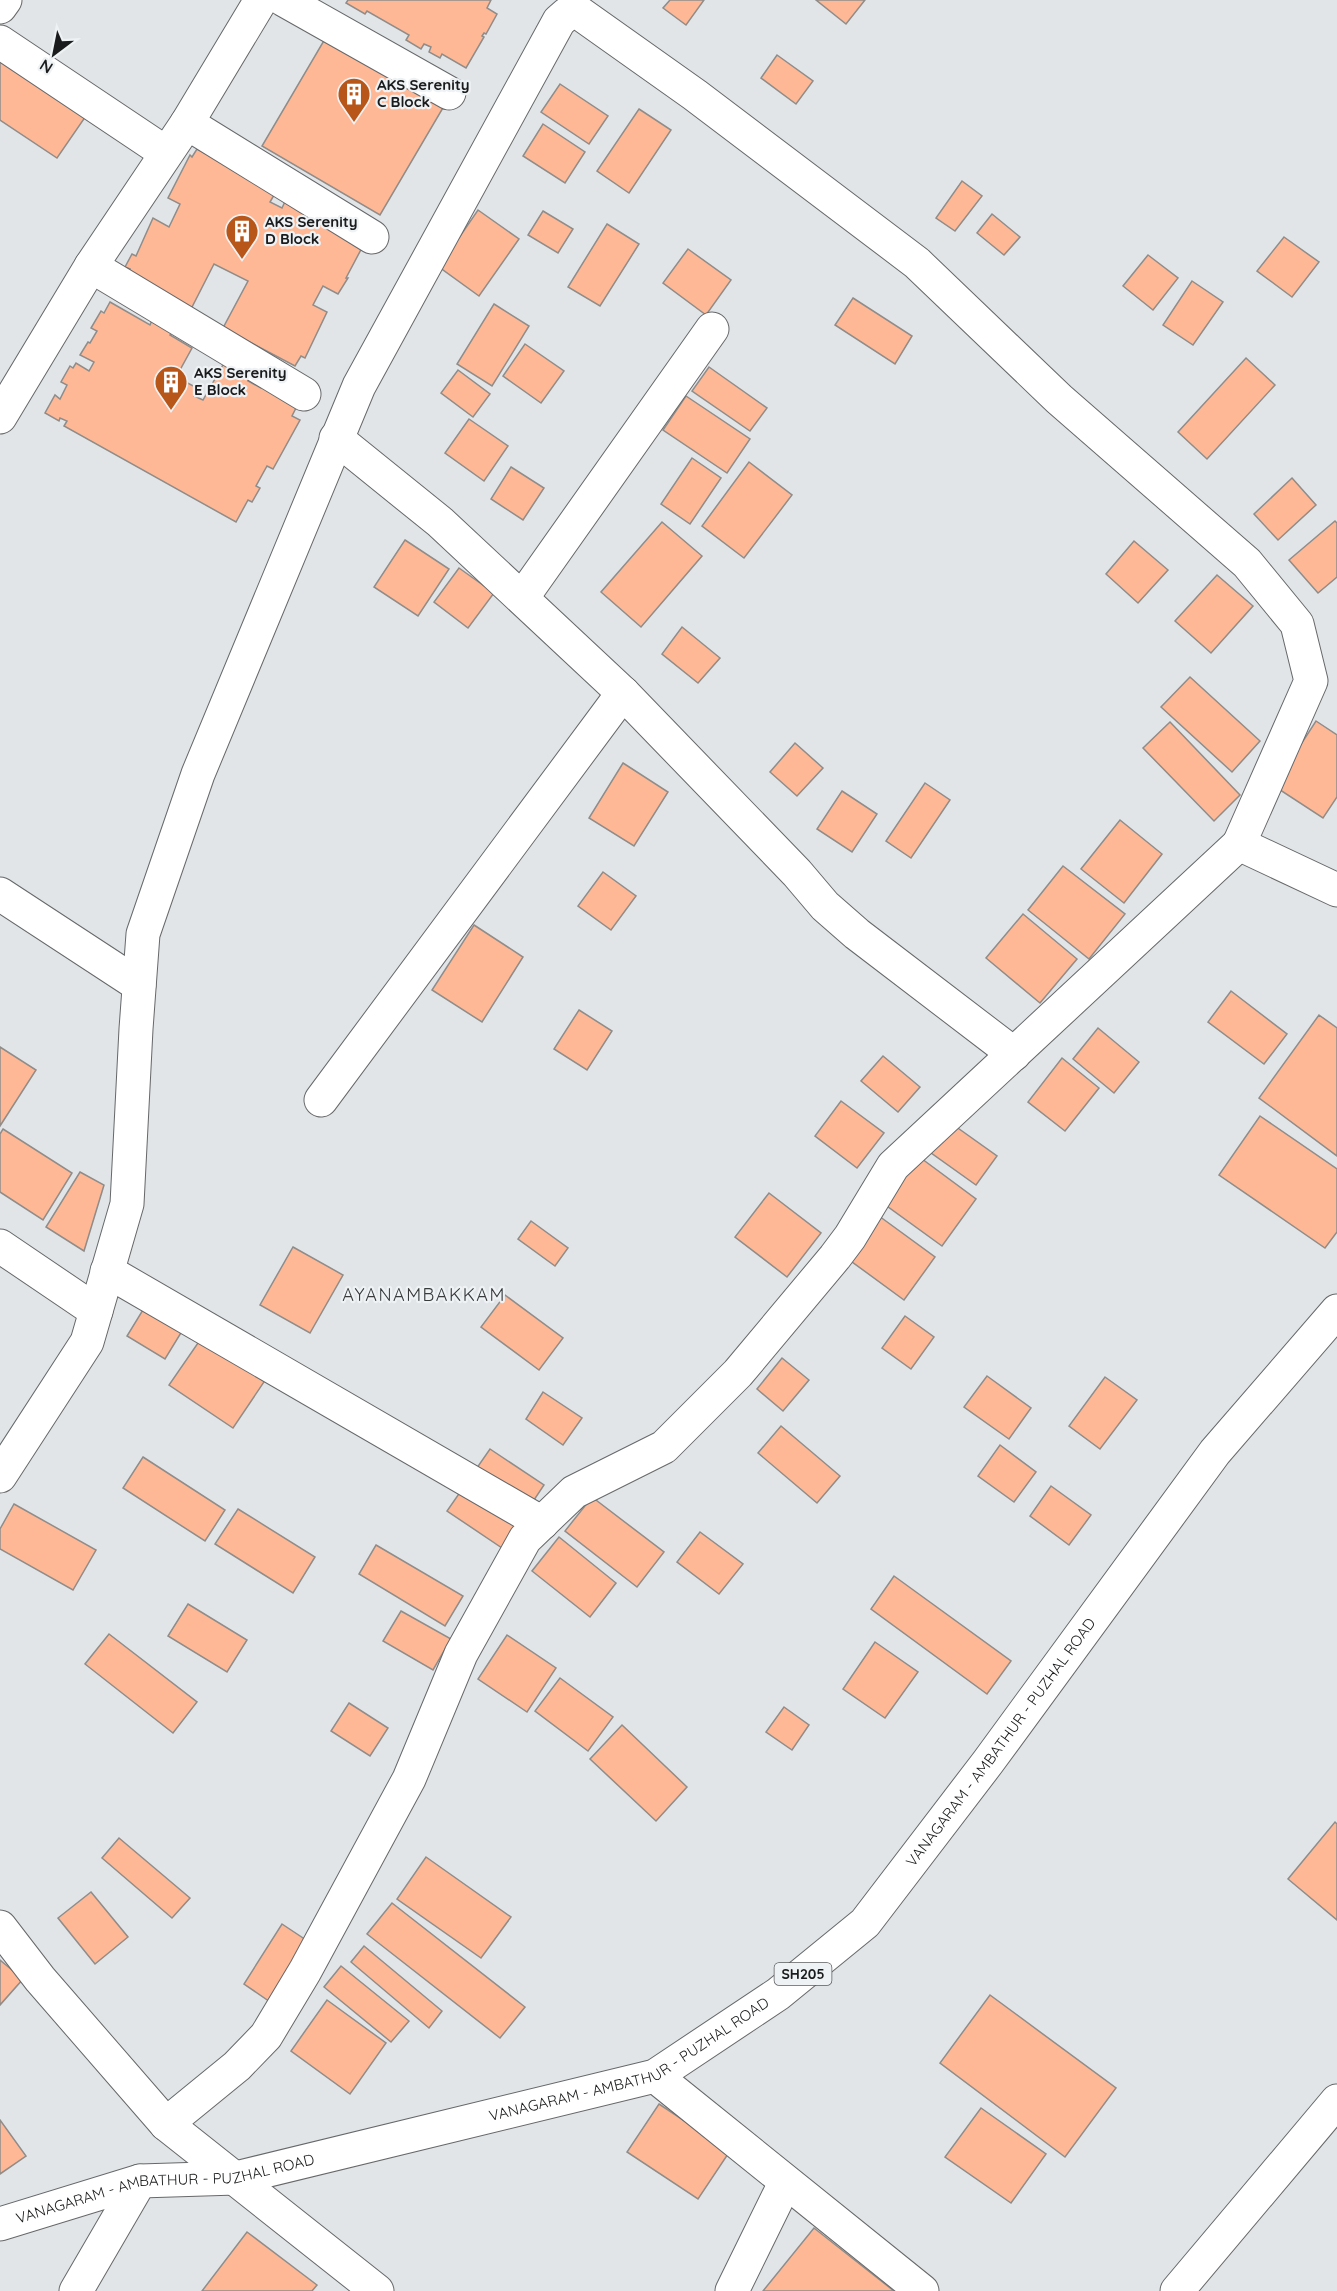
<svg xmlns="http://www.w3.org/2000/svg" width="1337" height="2291" viewBox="0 0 1337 2291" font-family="Quicksand,sans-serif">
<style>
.building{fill:#ffb895;stroke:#8f8c8a;stroke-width:1.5}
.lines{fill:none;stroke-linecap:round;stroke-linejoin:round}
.minor-casing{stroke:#66686a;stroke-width:35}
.primary-casing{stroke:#66686a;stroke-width:35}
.minor{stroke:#fff;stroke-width:33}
.primary{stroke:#fff;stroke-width:33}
.labels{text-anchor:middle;stroke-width:4.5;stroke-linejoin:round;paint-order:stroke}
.shield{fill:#eff2f4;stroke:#5a5c5d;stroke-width:1.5}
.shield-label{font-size:14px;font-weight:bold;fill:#1a1b1c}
.poi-label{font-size:15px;font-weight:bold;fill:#1a1b1c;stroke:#eff2f4;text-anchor:start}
.street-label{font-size:15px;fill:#1a1b1c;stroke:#eff2f4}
.quarter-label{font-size:18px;letter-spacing:1.5px;fill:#383a3c;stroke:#eff2f4}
</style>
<rect width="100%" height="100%" fill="#e2e5e7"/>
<!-- building -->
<g class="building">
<path d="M348,0H491L487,8L497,14L486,34L484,33L482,36L484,37L466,68L442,54L440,58L429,52L431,47L424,44L421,49L406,40L409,35L367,11L365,14L346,3Z"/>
<path d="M670,0H704L686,25L663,8Z"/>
<path d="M816,0H865L846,24Z"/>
<path d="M329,32L447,101L380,215L262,146Z"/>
<path d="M777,55L813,81L796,104L761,78Z"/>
<path d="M4,57L88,113L57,158L0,120V63Z"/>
<path d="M560,84L608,116L589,144L541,112Z"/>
<path d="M639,109L671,130L629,193L597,171Z"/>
<path d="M543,124L585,152L565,183L523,156Z"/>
<path d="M197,149L277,190L270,202L282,208L288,195L365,242L346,278H348L338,294L323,286L313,305L327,312L305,358L301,356L295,366L223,328L248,281L214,264L190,311L125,278L130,269L125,267L132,254L136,256L153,218L169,227L180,204L168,198L190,155L192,157Z"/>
<path d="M962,181L982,196L955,231L936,218Z"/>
<path d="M478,210L519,239L479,296L439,267Z"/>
<path d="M543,211L573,229L558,253L528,235Z"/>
<path d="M992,214L1020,237L1004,255L977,233Z"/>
<path d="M607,224L639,244L600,306L568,287Z"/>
<path d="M1284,237L1319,262L1292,297L1257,271Z"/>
<path d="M688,249L731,280L706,315L663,283Z"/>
<path d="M1148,255L1178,278L1153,310L1123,286Z"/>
<path d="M1192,281L1223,302L1193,345L1163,325Z"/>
<path d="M853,298L912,336L895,364L835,325Z"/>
<path d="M110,302L150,325L152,320L172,332L170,335L192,348L174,381L180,384L182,380L199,389L194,396L203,400L224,363L250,377L248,381L261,388L264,383L296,408L292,416L300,420L273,469L267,466L256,486L260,488L252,502L248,500L236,522L64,426L67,421L60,418L59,421L45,413L55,395L60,399L67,385L61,382L70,366L73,368L76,363L89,371L94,362L80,355L88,342L90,343L97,331L91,328L101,311L104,313Z"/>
<path d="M494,304L529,326L492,386L457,364Z"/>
<path d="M525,344L564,371L541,403L503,376Z"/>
<path d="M1246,358L1275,385L1207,459L1178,432Z"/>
<path d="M709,367L767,408L750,431L692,391Z"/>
<path d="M458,370L490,394L473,417L441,393Z"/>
<path d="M686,396L750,439L727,473L663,430Z"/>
<path d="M469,419L508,446L484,481L445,453Z"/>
<path d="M692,458L721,478L690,524L661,504Z"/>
<path d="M749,462L792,495L744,558L702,526Z"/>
<path d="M511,467L544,488L523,520L491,499Z"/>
<path d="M1292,478L1316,505L1278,540L1254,514Z"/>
<path d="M1335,521L1337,523V577L1318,593L1289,560Z"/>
<path d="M662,522L702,556L641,627L601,592Z"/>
<path d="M405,540L449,569L418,616L374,587Z"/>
<path d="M1134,541L1168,570L1138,603L1106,574Z"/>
<path d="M459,568L494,593L468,628L434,602Z"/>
<path d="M1217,575L1253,606L1211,653L1175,621Z"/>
<path d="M682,627L720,658L698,683L662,654Z"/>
<path d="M1190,677L1260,741L1232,772L1161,707Z"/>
<path d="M1316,721L1337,735V797L1323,818L1274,786Z"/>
<path d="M1170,722L1240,795L1214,821L1143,748Z"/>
<path d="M795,743L823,768L797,796L770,772Z"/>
<path d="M623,763L668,792L634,846L589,818Z"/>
<path d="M925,783L950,800L911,858L886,841Z"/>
<path d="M842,791L877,814L852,852L817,829Z"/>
<path d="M1120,820L1162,854L1124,903L1081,869Z"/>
<path d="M1063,866L1125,914L1089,959L1028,910Z"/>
<path d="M603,872L636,896L611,930L578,906Z"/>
<path d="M1023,914L1077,959L1040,1003L986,958Z"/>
<path d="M474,925L523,957L482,1022L432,990Z"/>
<path d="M1231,991L1287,1034L1264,1064L1208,1022Z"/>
<path d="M579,1010L612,1031L587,1070L554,1049Z"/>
<path d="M1319,1015L1337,1028V1156L1259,1098Z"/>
<path d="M1098,1028L1139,1062L1114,1093L1073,1059Z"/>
<path d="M0,1047L36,1070L0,1126Z"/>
<path d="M883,1056L920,1087L898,1112L861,1081Z"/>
<path d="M1062,1058L1099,1088L1065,1131L1028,1102Z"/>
<path d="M841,1101L884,1133L857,1168L815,1136Z"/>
<path d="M1260,1116L1337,1169V1232L1325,1248L1219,1175Z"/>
<path d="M948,1121L997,1156L976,1185L927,1150Z"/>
<path d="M3,1129L72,1173L43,1220L0,1192V1134Z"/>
<path d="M914,1153L976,1199L942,1246L880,1201Z"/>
<path d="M80,1172L104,1185L84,1251L46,1227Z"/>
<path d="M769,1193L821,1233L787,1277L735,1237Z"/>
<path d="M879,1216L935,1257L904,1300L848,1259Z"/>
<path d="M531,1221L568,1248L555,1266L518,1239Z"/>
<path d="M293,1247L343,1275L310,1333L260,1305Z"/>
<path d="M505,1295L563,1338L539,1370L481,1327Z"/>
<path d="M149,1300L187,1323L165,1359L127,1336Z"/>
<path d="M905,1316L934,1337L911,1369L882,1348Z"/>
<path d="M209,1327L272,1370L233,1428L169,1385Z"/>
<path d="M782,1358L809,1380L783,1411L757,1389Z"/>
<path d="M987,1376L1031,1408L1009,1439L964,1407Z"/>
<path d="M1105,1377L1137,1400L1100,1449L1069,1426Z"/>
<path d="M543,1392L582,1418L563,1445L526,1419Z"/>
<path d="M781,1426L840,1476L817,1503L758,1453Z"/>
<path d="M1000,1445L1036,1472L1014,1502L978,1476Z"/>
<path d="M490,1449L544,1485L502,1548L447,1511Z"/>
<path d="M143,1457L225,1510L205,1541L123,1488Z"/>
<path d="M1051,1486L1091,1515L1069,1545L1030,1516Z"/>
<path d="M592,1497L664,1552L637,1587L565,1531Z"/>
<path d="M14,1504L96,1550L73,1590L0,1549V1529Z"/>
<path d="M238,1509L315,1557L293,1593L215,1544Z"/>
<path d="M700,1532L743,1564L719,1594L677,1562Z"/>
<path d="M559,1537L616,1583L590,1617L532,1571Z"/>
<path d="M376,1545L463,1596L445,1626L359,1574Z"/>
<path d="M894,1576L1011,1661L987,1694L871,1609Z"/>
<path d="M188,1604L247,1640L227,1672L168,1636Z"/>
<path d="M401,1611L451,1639L433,1670L383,1641Z"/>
<path d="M109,1634L197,1702L173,1733L85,1664Z"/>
<path d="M507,1635L556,1668L527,1712L478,1679Z"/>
<path d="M875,1642L918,1672L885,1718L843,1689Z"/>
<path d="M560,1678L613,1717L588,1751L535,1711Z"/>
<path d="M349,1703L388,1728L370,1756L331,1731Z"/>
<path d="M784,1707L809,1725L792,1750L766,1732Z"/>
<path d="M622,1725L687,1787L656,1821L590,1759Z"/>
<path d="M1335,1822L1337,1824V1920L1288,1879Z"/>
<path d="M119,1838L190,1898L172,1918L102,1858Z"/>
<path d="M426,1857L511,1917L481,1958L397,1899Z"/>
<path d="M91,1892L128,1937L95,1964L58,1918Z"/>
<path d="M392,1903L525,2007L500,2038L367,1934Z"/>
<path d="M282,1924L315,1946L276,2006L244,1984Z"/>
<path d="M364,1946L442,2011L429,2028L351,1962Z"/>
<path d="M0,1960L23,1979L0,2005Z"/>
<path d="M341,1966L409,2021L391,2042L324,1987Z"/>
<path d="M990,1995L1116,2088L1065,2157L940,2063Z"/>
<path d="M327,2000L386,2043L350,2094L291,2051Z"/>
<path d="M659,2104L730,2151L698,2199L627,2152Z"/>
<path d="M981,2108L1046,2154L1011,2203L945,2157Z"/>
<path d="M0,2120L26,2156L0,2174Z"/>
<path d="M814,2228L894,2291H763Z"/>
<path d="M247,2232L317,2285L312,2291H202Z"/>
</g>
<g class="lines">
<defs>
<g id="minor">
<path d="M284,0L449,93"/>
<path d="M0,7L5,0"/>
<path d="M0,42L166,153"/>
<path d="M187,123L372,237"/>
<path d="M91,266L304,394"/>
<path d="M0,417L91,266L187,123L261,0"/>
<path d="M336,438L440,522L623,693L797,873L825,906L857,934L1014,1054"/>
<path d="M522,598L712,329"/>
<path d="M0,894L139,985"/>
<path d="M321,1100L623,693"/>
<path d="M0,1246L96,1311"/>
<path d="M107,1271L542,1523"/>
<path d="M0,1476L87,1342L127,1204L136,1029L143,934L198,774L359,386L559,21L567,14L578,12L695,95L917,263L1059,399L1247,563L1297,624L1311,681L1239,844L1337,890"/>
<path d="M0,1927L40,1979L166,2124L377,2291"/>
<path d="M655,2076L922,2291"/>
<path d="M166,2124L237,2066L266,2036L305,1971L409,1779L461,1654L525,1539L574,1492L664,1447L738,1373L835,1257L850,1237L893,1166L1239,844"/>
<path d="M76,2291L140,2181"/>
<path d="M732,2291L785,2183"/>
<path d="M1177,2291L1337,2101"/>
</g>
<g id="primary">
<path id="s1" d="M0,2224L140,2181L236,2178L655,2076L778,1994L865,1923L988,1762L1215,1452L1337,1311"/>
</g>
</defs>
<!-- minor casing -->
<use href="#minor" class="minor-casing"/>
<!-- primary casing -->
<use href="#primary" class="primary-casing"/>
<!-- minor -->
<use href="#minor" class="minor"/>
<!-- primary -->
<use href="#primary" class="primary"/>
</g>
<!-- icons -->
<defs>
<symbol id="building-pin" viewBox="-11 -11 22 30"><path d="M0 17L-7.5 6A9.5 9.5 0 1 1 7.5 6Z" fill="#b75618" stroke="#eff2f4"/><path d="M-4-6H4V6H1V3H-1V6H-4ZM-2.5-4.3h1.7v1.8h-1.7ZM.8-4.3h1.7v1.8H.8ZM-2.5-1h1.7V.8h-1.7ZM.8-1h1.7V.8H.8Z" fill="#fff"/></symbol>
</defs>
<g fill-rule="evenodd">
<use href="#building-pin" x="335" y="75" width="38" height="52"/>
<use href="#building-pin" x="223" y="212" width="38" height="52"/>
<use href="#building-pin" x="152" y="363" width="38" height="52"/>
</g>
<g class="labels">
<!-- shield labels -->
<rect class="shield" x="774.5" y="1963" width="57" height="22" rx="4.5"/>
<g class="shield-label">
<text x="803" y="1979">SH205</text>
</g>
<!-- poi labels -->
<g class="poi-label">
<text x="377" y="90">AKS Serenity<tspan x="377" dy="17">C Block</tspan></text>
<text x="265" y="227">AKS Serenity<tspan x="265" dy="17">D Block</tspan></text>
<text x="194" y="378">AKS Serenity<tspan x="194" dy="17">E Block</tspan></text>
</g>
<!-- street labels -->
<g class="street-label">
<text dy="5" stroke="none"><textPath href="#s1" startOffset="1160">VANAGARAM - AMBATHUR - PUZHAL ROAD</textPath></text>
<text dy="5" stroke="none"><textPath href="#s1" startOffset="656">VANAGARAM - AMBATHUR - PUZHAL ROAD</textPath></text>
<text dy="5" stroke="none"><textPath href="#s1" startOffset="170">VANAGARAM - AMBATHUR - PUZHAL ROAD</textPath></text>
</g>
<!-- quarter labels -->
<g class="quarter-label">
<text x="424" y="1301">AYANAMBAKKAM</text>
</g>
</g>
<!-- north arrow -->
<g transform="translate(54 54) rotate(212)" stroke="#eff2f4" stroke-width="4.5" paint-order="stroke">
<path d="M0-4.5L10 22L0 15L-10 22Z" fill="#1a1b1c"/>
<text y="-9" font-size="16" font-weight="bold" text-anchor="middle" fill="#1a1b1c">N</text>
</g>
</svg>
